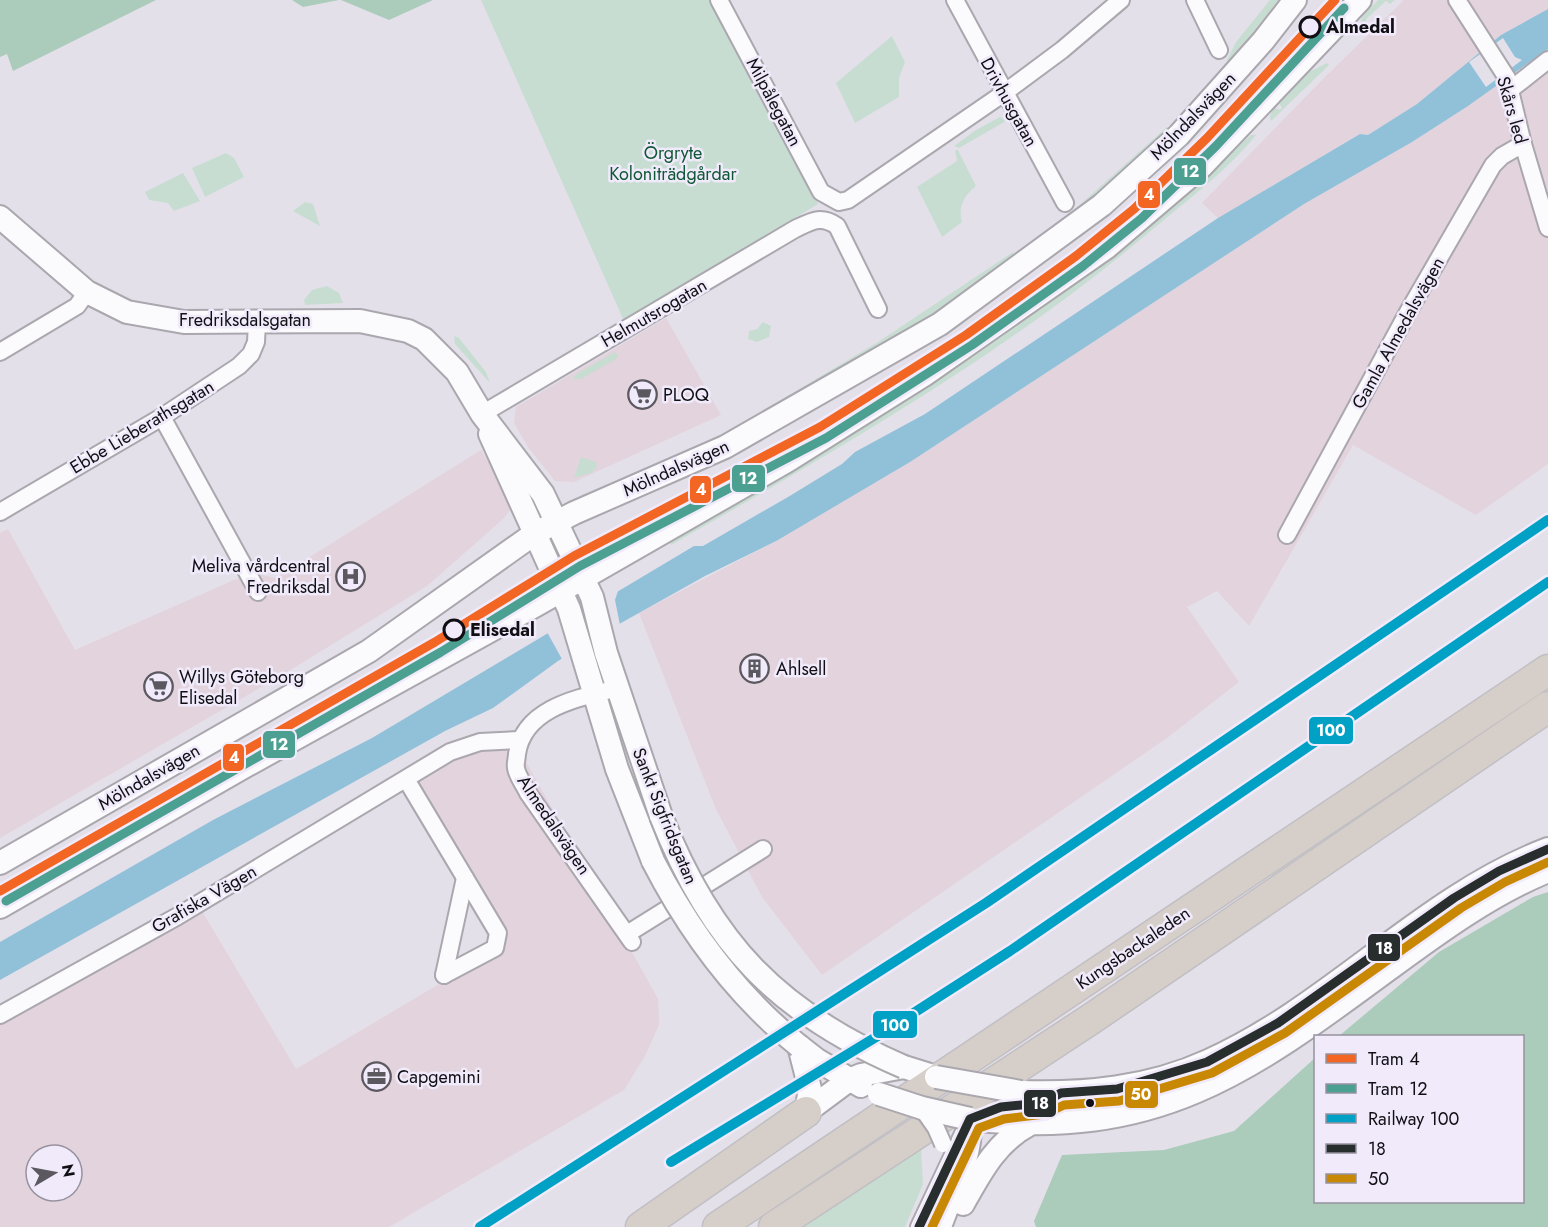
<svg xmlns="http://www.w3.org/2000/svg" width="1548" height="1227" viewBox="0 0 1548 1227" font-family="Jost,sans-serif">
<style>
.commercial{fill:#e2d3dd;fill-rule:evenodd}
.green{fill:#c7ddd2}
.forest{fill:#abcbbb}
.water{fill:#91c0d9}
.pier{fill:#e4e0ea}
.lines{fill:none;stroke-linecap:round;stroke-linejoin:round}
.street-casing{stroke:#aaa7ae;stroke-width:20}
.secondary-casing{stroke:#aaa7ae;stroke-width:26}
.highway-casing{stroke:#c1bfc4;stroke-width:33}
.street{stroke:#fbfafc;stroke-width:16}
.secondary{stroke:#fbfafc;stroke-width:22}
.highway{stroke:#d6cfc9;stroke-width:30}
.street-bridge-casing{stroke:#aaa7ae;stroke-width:20;stroke-linecap:butt}
.secondary-bridge-casing{stroke:#aaa7ae;stroke-width:26;stroke-linecap:butt}
.street-bridge{stroke:#fbfafc;stroke-width:16}
.secondary-bridge{stroke:#fbfafc;stroke-width:22}
.bus-1-casing{stroke:#f0eafb;stroke-width:14}
.bus-2-casing{stroke:#f0eafb;stroke-width:14}
.bus-1{stroke:#282d2d;stroke-width:9}
.bus-2{stroke:#c98804;stroke-width:9}
.rail-1-casing{stroke:#f0eafb;stroke-width:15}
.rail-1{stroke:#01a1c5;stroke-width:10}
.tram-1-casing{stroke:#f0eafb;stroke-width:14}
.tram-2-casing{stroke:#f0eafb;stroke-width:14}
.tram-1{stroke:#f26522;stroke-width:9}
.tram-2{stroke:#4ca092;stroke-width:9}
.stop-dot{fill:#f0eafb;stroke:#110f14;stroke-width:3}
.bus-dot{fill:#110f14;stroke:#f0eafb;stroke-width:2}
.labels{text-anchor:middle;stroke-width:5;stroke-linejoin:round;paint-order:stroke}
.stop-label{font-size:18px;font-weight:bold;fill:#110f14;stroke:#f0eafb;text-anchor:start}
.street-label{font-size:18px;fill:#110f14;stroke:#f0eafb}
.park-label{font-size:18px;fill:#105835;stroke:#f0eafb}
.poi-label{font-size:18px;fill:#110f14;stroke:#f0eafb;text-anchor:start}
.line-badge{stroke:#f0eafb;stroke-width:2}
.badge-label{font-size:16px;text-anchor:middle;font-weight:bold;fill:#fff}
</style>
<rect width="100%" height="100%" fill="#e4e0ea"/>
<!-- commercial -->
<g class="commercial">
<path d="M1404,0H1548V9L1501,35L1417,104L1368,135L1360,134L1218,218L1202,203L1326,76Z"/>
<path d="M1548,49V464L1476,515L1353,445L1249,626L1217,591L1187,607L1239,682L1167,738L822,975L762,897L715,807L639,613L778,540L910,462L1304,204L1412,142L1468,106Z"/>
<path d="M666,318L721,415L574,482L555,481L528,447L514,423L516,407Z"/>
<path d="M481,450L515,504L502,520L427,586L284,674L0,838V533L8,529L75,650L234,580L258,574L276,578Z"/>
<path d="M509,731L658,999L659,1025L645,1056L624,1090L389,1227H0V1006L193,896L296,1069L503,946L408,786ZM36,1155H72V1191H36Z"/>
</g>
<!-- green -->
<g class="green">
<path d="M481,0H709L818,204L624,321Z"/>
<path d="M1270,0H1281L1230,65L1227,60L1236,42Z"/>
<path d="M1378,0H1395L1390,4L1386,1L1366,19V23L1369,26L1360,35L1357,31L1363,16Z"/>
<path d="M892,36L905,62L899,78V97L855,123L836,83Z"/>
<path d="M1327,63L1329,65L1271,121L1270,116L1274,107L1279,110L1282,108L1279,103L1309,72Z"/>
<path d="M1000,117L1006,121L959,148L954,146L976,130Z"/>
<path d="M1167,127L1170,129L1106,190L1064,219Z"/>
<path d="M1251,135H1256C1227,171 1187,200 1152,230C1005,354 838,450 671,545L669,539L919,391L1017,325L1098,264Z"/>
<path d="M955,150H958L976,186C964,196 958,206 962,222L942,237L917,187L957,161Z"/>
<path d="M226,153L234,158L244,177L205,197L192,168Z"/>
<path d="M183,173L200,201L174,211L168,203L149,200L145,192Z"/>
<path d="M305,202L313,204L320,226L293,211Z"/>
<path d="M1013,252L1017,260L951,307L754,416L878,342Z"/>
<path d="M327,286L339,293L343,303L305,305L304,300L312,290Z"/>
<path d="M763,322L771,326L769,337L757,342L748,339L749,331L757,329Z"/>
<path d="M454,336L459,338L486,372L490,383L455,344Z"/>
<path d="M615,352L618,355L616,359L581,379H572L578,373Z"/>
<path d="M581,457L596,462L597,467L591,473L574,478Z"/>
<path d="M921,1149L923,1184L905,1227H804Z"/>
</g>
<!-- forest -->
<g class="forest">
<path d="M0,0H156L13,71L7,54L0,57Z"/>
<path d="M292,0H339L303,7Z"/>
<path d="M341,0H433L389,20Z"/>
<path d="M1548,892V1227H1036L1034,1221L1062,1155L1164,1150L1234,1131L1315,1058L1316,1202H1522V1036H1339L1439,952L1533,897Z"/>
</g>
<!-- water -->
<path class="water" d="M1548,9V49L1468,106L1412,142L1304,204L910,462L778,540L705,576L621,623L558,661L493,708L445,731L0,980V942L213,820L372,738L694,546H703L788,497L842,464L855,452L925,414L1218,218L1360,134L1368,135L1417,104L1501,35Z"/>
<!-- pier -->
<g class="pier">
<path d="M1503,38L1515,57L1522,60L1486,87L1469,62Z"/>
<path d="M619,588L615,600L620,625L563,661L547,632Z"/>
</g>
<g class="lines">
<defs>
<g id="street">
<path d="M719,0L821,192L839,202L848,200L1004,93L1062,50L1121,0"/>
<path d="M955,0L1065,203"/>
<path d="M1195,0L1219,50"/>
<path d="M1457,0L1507,78L1523,144L1548,228"/>
<path d="M1510,90L1548,60"/>
<path d="M0,352L77,306L87,292"/>
<path d="M482,414L795,229C812,221 821,215 837,226L878,309"/>
<path d="M162,417L258,592"/>
<path d="M0,512L162,417L239,366L251,354L256,342L257,322"/>
<path d="M1287,535L1408,312L1493,165L1502,156L1523,144"/>
<path d="M618,688C579,698 524,707 517,754C517,758 515,764 516,768C517,776 525,786 528,793L632,942"/>
<path d="M406,779L498,933L495,948L444,975"/>
<path d="M627,934L763,849"/>
<path d="M444,975L465,878"/>
<path d="M0,1015L178,916L450,752L480,742L519,740"/>
<path d="M919,1227L970,1119C1000,1104 1028,1110 1055,1096"/>
</g>
<g id="secondary">
<path d="M0,217L87,292L127,312L184,322L360,321L408,331L424,339L457,372L482,414L543,494L592,597L606,653L661,816"/>
<path d="M490,434L569,609L617,769L653,861"/>
<path d="M0,863L369,651L534,534L574,513L725,447L940,324L1102,205L1179,135L1263,41L1295,0"/>
<path d="M0,907L242,768L540,603L787,461L924,375L1107,247L1202,166L1360,0"/>
<path d="M799,1046L817,1060L861,1086"/>
<path d="M799,1046L810,1089L806,1112"/>
<path d="M1021,1092C1085,1094 1149,1088 1208,1061C1331,1006 1422,897 1548,849"/>
<path d="M806,1112L849,1080L861,1075L904,1067L936,1077"/>
<path d="M963,1204C981,1172 996,1142 1030,1124"/>
<path d="M940,1227C953,1188 972,1161 970,1119C1156,1141 1247,1074 1389,969C1438,933 1491,894 1548,871"/>
</g>
<g id="highway">
<path d="M641,1227L806,1112"/>
<path d="M718,1227L1548,670"/>
<path d="M774,1227L1091,1019L1548,707"/>
</g>
</defs>
<!-- street casing -->
<use href="#street" class="street-casing"/>
<!-- secondary casing -->
<use href="#secondary" class="secondary-casing"/>
<!-- highway casing -->
<use href="#highway" class="highway-casing"/>
<!-- street -->
<use href="#street" class="street"/>
<!-- secondary -->
<use href="#secondary" class="secondary"/>
<!-- highway -->
<use href="#highway" class="highway"/>
<defs>
<path id="street-bridge" d="M922,1108L936,1128L943,1144"/>
<g id="secondary-bridge">
<path d="M661,816C711,943 778,1013 904,1067"/>
<path d="M653,861C690,933 736,995 799,1046"/>
<path d="M936,1077L1021,1092"/>
<path d="M879,1094L922,1108L970,1119"/>
</g>
</defs>
<!-- street-bridge casing -->
<use href="#street-bridge" class="street-bridge-casing"/>
<!-- secondary-bridge casing -->
<use href="#secondary-bridge" class="secondary-bridge-casing"/>
<!-- street-bridge -->
<use href="#street-bridge" class="street-bridge"/>
<!-- secondary-bridge -->
<use href="#secondary-bridge" class="secondary-bridge"/>
<defs>
<path id="bus-1" d="M919,1227L970,1119L1001,1107L1042,1103L1061,1093L1117,1089L1207,1062L1278,1023L1454,898L1499,871L1548,849"/>
<path id="bus-2" d="M932,1227L979,1128L1004,1119L1045,1114L1064,1105L1119,1101L1212,1073L1285,1033L1461,908L1505,882L1548,862"/>
</defs>
<!-- bus-1 casing -->
<use href="#bus-1" class="bus-1-casing"/>
<!-- bus-2 casing -->
<use href="#bus-2" class="bus-2-casing"/>
<!-- bus-1 -->
<use href="#bus-1" class="bus-1"/>
<!-- bus-2 -->
<use href="#bus-2" class="bus-2"/>
<defs>
<g id="rail-1">
<path d="M671,1162L881,1034L1010,951L1548,582"/>
<path d="M480,1227L986,903L1548,520"/>
</g>
</defs>
<!-- rail-1 casing -->
<use href="#rail-1" class="rail-1-casing"/>
<!-- rail-1 -->
<use href="#rail-1" class="rail-1"/>
<defs>
<path id="tram-1" d="M0,891L435,642L574,556L820,427L966,335L1076,256L1134,209L1207,138L1335,0"/>
<path id="tram-2" d="M6,901L441,652L580,566L826,438L972,345L1083,266L1142,218L1216,146L1344,8"/>
</defs>
<!-- tram-1 casing -->
<use href="#tram-1" class="tram-1-casing"/>
<!-- tram-2 casing -->
<use href="#tram-2" class="tram-2-casing"/>
<!-- tram-1 -->
<use href="#tram-1" class="tram-1"/>
<!-- tram-2 -->
<use href="#tram-2" class="tram-2"/>
</g>
<!-- icons -->
<defs>
<symbol id="supermarket-ring" viewBox="-11 -11 22 22"><circle r="9.5" fill="#f0eafb" stroke="#5b585f" stroke-width="1.5"/><path d="M-6-5.5h2.5l.6 2H6L4.5 2H-2.5L-4.4-4H-6ZM-1.5 3.2a1.3 1.3 0 1 0 .1 0ZM3 3.2a1.3 1.3 0 1 0 .1 0Z" fill="#5b585f"/></symbol>
<symbol id="hospital-ring" viewBox="-11 -11 22 22"><circle r="9.5" fill="#f0eafb" stroke="#5b585f" stroke-width="1.5"/><path d="M-5-5h3v3.5h4V-5h3V5h-3V1.5h-4V5h-3Z" fill="#5b585f"/></symbol>
<symbol id="building-ring" viewBox="-11 -11 22 22"><circle r="9.5" fill="#f0eafb" stroke="#5b585f" stroke-width="1.5"/><path d="M-4-6H4V6H1V3H-1V6H-4ZM-2.5-4.3h1.7v1.8h-1.7ZM.8-4.3h1.7v1.8H.8ZM-2.5-1h1.7V.8h-1.7ZM.8-1h1.7V.8H.8Z" fill="#5b585f"/></symbol>
<symbol id="office-ring" viewBox="-11 -11 22 22"><circle r="9.5" fill="#f0eafb" stroke="#5b585f" stroke-width="1.5"/><path d="M-6-3h4V-5.5h4V-3h4V5H-6ZM-1-4.5V-3h2v-1.5ZM-6 0V1H6V0Z" fill="#5b585f"/></symbol>
</defs>
<g fill-rule="evenodd">
<use href="#supermarket-ring" x="626" y="378" width="33" height="33"/>
<use href="#hospital-ring" x="334" y="560" width="33" height="33"/>
<use href="#building-ring" x="738" y="652" width="33" height="33"/>
<use href="#supermarket-ring" x="142" y="670" width="33" height="33"/>
<use href="#office-ring" x="360" y="1060" width="33" height="33"/>
</g>
<!-- markers -->
<g class="stop-dot">
<circle cx="1310" cy="27" r="10"/>
<circle cx="454" cy="630" r="10"/>
</g>
<circle class="bus-dot" cx="1090" cy="1103" r="5"/>
<g class="labels">
<!-- stop labels -->
<g class="stop-label">
<text x="1326" y="33">Almedal</text>
<text x="470" y="636">Elisedal</text>
</g>
<!-- street labels -->
<g class="street-label">
<text transform="translate(774 102) rotate(62)" y="6">Milpålegatan</text>
<text transform="translate(1009 102) rotate(61)" y="6">Drivhusgatan</text>
<text transform="translate(1512 110) rotate(74)" y="6">Skårs led</text>
<text transform="translate(1193 116) rotate(-46)" y="6">Mölndalsvägen</text>
<text transform="translate(654 313) rotate(-30)" y="6">Helmutsrogatan</text>
<text x="245" y="326">Fredriksdalsgatan</text>
<text transform="translate(1398 333) rotate(-61)" y="6">Gamla Almedalsvägen</text>
<text transform="translate(142 427) rotate(-31)" y="6">Ebbe Lieberathsgatan</text>
<text transform="translate(676 468) rotate(-24)" y="6">Mölndalsvägen</text>
<text transform="translate(149 777) rotate(-30)" y="6">Mölndalsvägen</text>
<text transform="translate(665 816) rotate(68)" y="6">Sankt Sigfridsgatan</text>
<text transform="translate(554 825) rotate(56)" y="6">Almedalsvägen</text>
<text transform="translate(204 899) rotate(-30)" y="6">Grafiska Vägen</text>
<text transform="translate(1133 948) rotate(-34)" y="6">Kungsbackaleden</text>
</g>
<!-- park labels -->
<g class="park-label">
<text x="673" y="159">Örgryte<tspan x="673" dy="21">Koloniträdgårdar</tspan></text>
</g>
<!-- poi labels -->
<g class="poi-label">
<text x="663" y="401">PLOQ</text>
<text x="330" y="572" text-anchor="end">Meliva vårdcentral<tspan x="330" dy="21">Fredriksdal</tspan></text>
<text x="776" y="675">Ahlsell</text>
<text x="179" y="683">Willys Göteborg<tspan x="179" dy="21">Elisedal</tspan></text>
<text x="397" y="1083">Capgemini</text>
</g>
</g>
<g class="line-badge">
<rect x="1173" y="157" width="34" height="29" rx="6" fill="#4ca092"/>
<rect x="1137" y="180" width="24" height="29" rx="6" fill="#f26522"/>
<rect x="731" y="464" width="35" height="29" rx="6" fill="#4ca092"/>
<rect x="689" y="475" width="23" height="29" rx="6" fill="#f26522"/>
<rect x="1308" y="716" width="46" height="29" rx="6" fill="#01a1c5"/>
<rect x="262" y="730" width="34" height="29" rx="6" fill="#4ca092"/>
<rect x="222" y="743" width="23" height="29" rx="6" fill="#f26522"/>
<rect x="1367" y="933" width="34" height="29" rx="6" fill="#282d2d"/>
<rect x="872" y="1010" width="46" height="29" rx="6" fill="#01a1c5"/>
<rect x="1124" y="1080" width="35" height="29" rx="6" fill="#c98804"/>
<rect x="1023" y="1089" width="34" height="29" rx="6" fill="#282d2d"/>
</g>
<g class="badge-label">
<text x="1190" y="177">12</text>
<text x="1149" y="200">4</text>
<text x="748" y="484">12</text>
<text x="701" y="495">4</text>
<text x="1331" y="736">100</text>
<text x="279" y="750">12</text>
<text x="234" y="763">4</text>
<text x="1384" y="954">18</text>
<text x="895" y="1031">100</text>
<text x="1141" y="1100">50</text>
<text x="1040" y="1109">18</text>
</g>
<!-- legend -->
<rect x="1314" y="1035" width="210" height="168" fill="#f0eafb" stroke="#97929f" stroke-width="1.5"/>
<rect x="1326" y="1054" width="30" height="9" fill="#f26522" stroke="#97929f" stroke-width="1.5"/>
<text x="1368" y="1065" font-size="18" fill="#110f14">Tram 4</text>
<rect x="1326" y="1084" width="30" height="9" fill="#4ca092" stroke="#97929f" stroke-width="1.5"/>
<text x="1368" y="1095" font-size="18" fill="#110f14">Tram 12</text>
<rect x="1326" y="1114" width="30" height="9" fill="#01a1c5" stroke="#97929f" stroke-width="1.5"/>
<text x="1368" y="1125" font-size="18" fill="#110f14">Railway 100</text>
<rect x="1326" y="1144" width="30" height="9" fill="#282d2d" stroke="#97929f" stroke-width="1.5"/>
<text x="1368" y="1155" font-size="18" fill="#110f14">18</text>
<rect x="1326" y="1174" width="30" height="9" fill="#c98804" stroke="#97929f" stroke-width="1.5"/>
<text x="1368" y="1185" font-size="18" fill="#110f14">50</text>
<!-- north arrow -->
<g transform="translate(54 1173) rotate(80)"><circle r="28" fill="#f0eafb" stroke="#97929f" stroke-width="1.5"/>
<path d="M0-4.5L10 22L0 15L-10 22Z" fill="#5b585f"/>
<text y="-9" font-size="16" font-weight="bold" text-anchor="middle" fill="#110f14">N</text>
</g>
</svg>
